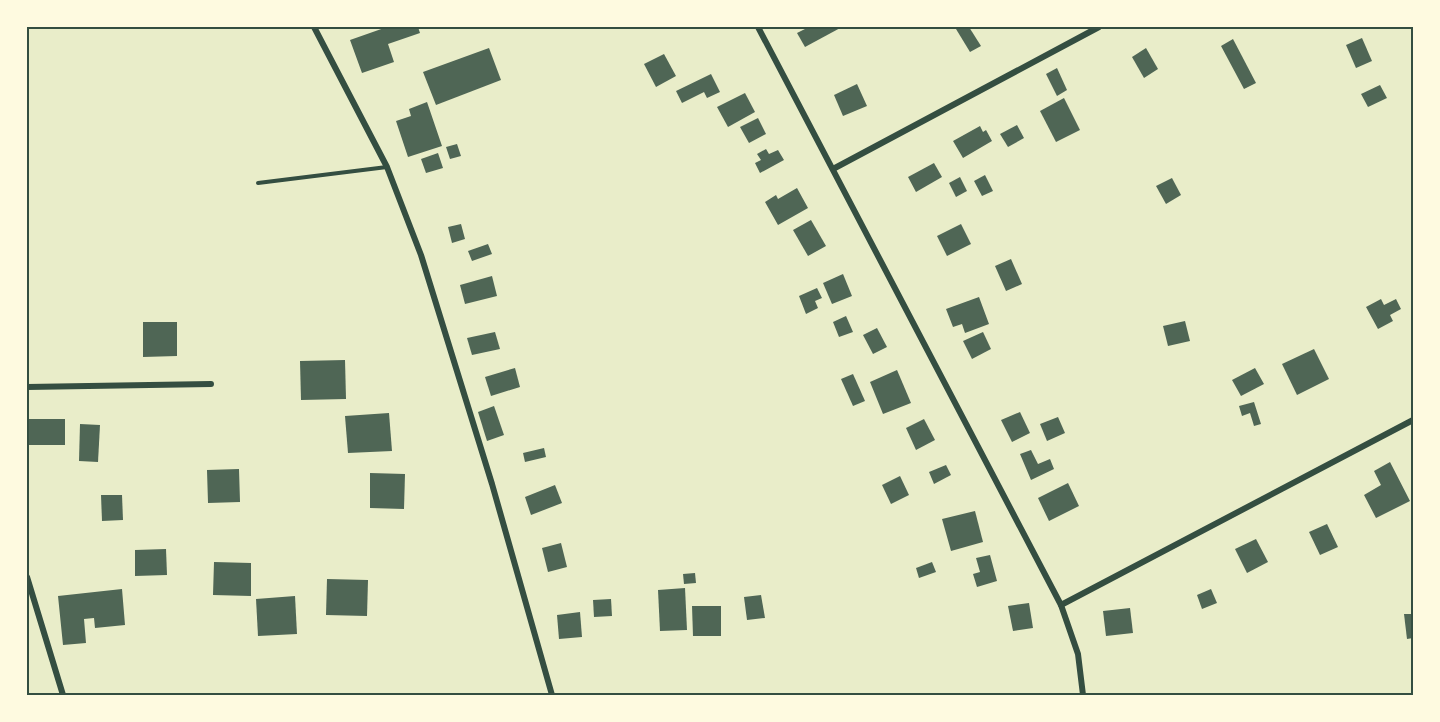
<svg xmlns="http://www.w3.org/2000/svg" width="1440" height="722" viewBox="0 0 1440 722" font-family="'Nunito Sans',sans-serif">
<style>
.building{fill:#4f6655}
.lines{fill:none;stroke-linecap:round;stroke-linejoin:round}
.service{stroke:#344e41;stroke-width:4}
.minor{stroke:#344e41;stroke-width:6}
.neatline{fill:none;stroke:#344e41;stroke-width:2}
</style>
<rect width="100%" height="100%" fill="#e9edc9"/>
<!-- building -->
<g class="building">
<path d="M387,27H418L420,33L388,44L394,62L362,73L350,40Z"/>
<path d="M809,27H842L805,47L797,33Z"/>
<path d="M959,27H969L981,46L970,52L956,29Z"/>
<path d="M1362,38L1372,61L1356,68L1346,45Z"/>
<path d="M1233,39L1256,83L1244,89L1221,46Z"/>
<path d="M489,48L501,80L436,105L423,72Z"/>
<path d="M1146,48L1158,69L1144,78L1132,57Z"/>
<path d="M664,54L676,76L656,87L644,64Z"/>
<path d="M1057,68L1067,90L1057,96L1046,74Z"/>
<path d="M711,74L720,92L707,98L704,92L682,103L676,91Z"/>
<path d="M857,84L867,106L843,116L834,95Z"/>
<path d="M1380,85L1387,98L1368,107L1361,94Z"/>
<path d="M745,93L755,112L728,127L717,107Z"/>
<path d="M1064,98L1080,130L1056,142L1040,111Z"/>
<path d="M427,102L442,146L408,157L396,121L411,116L409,109Z"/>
<path d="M758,118L766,134L749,143L740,127Z"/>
<path d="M1017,125L1024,138L1008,147L1000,134Z"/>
<path d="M980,126L983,132L986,130L992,141L963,158L953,141Z"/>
<path d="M457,144L461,156L450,159L446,147Z"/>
<path d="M766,149L769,154L778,150L784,160L760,173L755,163L761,160L757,154Z"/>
<path d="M438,153L443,168L426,173L421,159Z"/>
<path d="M934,163L942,177L916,192L908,177Z"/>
<path d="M985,175L993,191L982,196L974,181Z"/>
<path d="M960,177L967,191L956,197L949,183Z"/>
<path d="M1172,178L1181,195L1166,204L1156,186Z"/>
<path d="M797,188L808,208L778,225L765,202L776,195L778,199Z"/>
<path d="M811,220L826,246L808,256L793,230Z"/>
<path d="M461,224L465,239L452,243L448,227Z"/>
<path d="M961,224L971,244L947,256L937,236Z"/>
<path d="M488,244L492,254L472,261L468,251Z"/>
<path d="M1011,259L1022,284L1006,291L995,266Z"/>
<path d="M843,274L852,296L832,304L823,283Z"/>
<path d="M492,276L497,296L465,304L460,285Z"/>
<path d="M817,288L822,298L815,301L818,308L806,314L799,296Z"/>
<path d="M979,297L989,324L965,333L962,324L953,327L946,309Z"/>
<path d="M1381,299L1384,305L1396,299L1401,309L1390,315L1393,321L1378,329L1366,307Z"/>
<path d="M846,316L853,332L839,337L833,322Z"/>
<path d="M1185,321L1190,341L1168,346L1163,326Z"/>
<path d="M143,322H177V356L143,357Z"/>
<path d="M877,328L887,347L873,354L863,335Z"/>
<path d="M495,332L500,349L472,355L467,338Z"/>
<path d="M983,332L991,349L972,359L963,341Z"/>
<path d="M1314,349L1329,379L1297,395L1282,364Z"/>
<path d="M345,360L346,399L301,400L300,361Z"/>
<path d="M515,368L520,387L491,396L485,377Z"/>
<path d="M1255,368L1264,384L1241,396L1232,380Z"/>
<path d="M897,370L911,403L883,414L870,382Z"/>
<path d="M853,374L865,401L853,406L841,379Z"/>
<path d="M1254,402L1261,424L1254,426L1250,413L1242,416L1239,406Z"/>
<path d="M494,406L504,435L487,441L478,412Z"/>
<path d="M1020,412L1030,433L1012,442L1001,420Z"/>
<path d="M389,413L392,451L348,453L345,416Z"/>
<path d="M1058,417L1065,433L1047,441L1040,424Z"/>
<rect x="28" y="419" width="37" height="26"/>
<path d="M924,419L935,440L916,450L906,428Z"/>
<path d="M80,424L100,425L98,462L79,461Z"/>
<path d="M544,448L546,457L525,462L523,453Z"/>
<path d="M1031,450L1038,464L1050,459L1054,469L1031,480L1020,454Z"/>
<path d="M1390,462L1410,501L1376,518L1364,495L1381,485L1374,471Z"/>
<path d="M946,465L951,475L934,484L929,472Z"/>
<path d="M239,469L240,502L208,503L207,470Z"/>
<path d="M370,473L405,474L404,509L370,508Z"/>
<path d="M900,476L909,495L891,504L882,485Z"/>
<path d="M1068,483L1079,506L1049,521L1038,498Z"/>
<path d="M555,485L562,503L531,515L525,497Z"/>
<path d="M101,495H122L123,520L102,521Z"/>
<path d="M975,511L983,542L951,551L942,519Z"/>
<path d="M1327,524L1338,547L1320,555L1309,532Z"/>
<path d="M1256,539L1268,562L1247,573L1235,549Z"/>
<path d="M561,543L567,567L548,572L542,548Z"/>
<path d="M166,549L167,575L135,576V550Z"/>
<path d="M990,555L997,581L977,587L973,574L980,572L976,558Z"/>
<path d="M214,562L251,563V596L213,595Z"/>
<path d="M932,562L936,572L919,578L916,568Z"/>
<path d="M695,573L696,583L684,584L683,574Z"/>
<path d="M327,579L368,580L367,616L326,615Z"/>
<path d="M685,588L687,630L660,631L658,590Z"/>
<path d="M122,589L125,625L95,628L94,618L84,619L86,643L63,645L58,596Z"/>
<path d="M1211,589L1217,603L1202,609L1197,595Z"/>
<path d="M761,595L765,618L747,620L744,597Z"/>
<path d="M295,596L297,634L258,636L256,599Z"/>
<path d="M611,599L612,616L594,617L593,600Z"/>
<path d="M1029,603L1033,628L1013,631L1008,606Z"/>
<path d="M692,606H721V636H693Z"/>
<path d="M1130,608L1133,633L1106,636L1103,611Z"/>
<path d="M580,612L582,637L559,639L557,615Z"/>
<path d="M1404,614H1413V638L1407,639Z"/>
</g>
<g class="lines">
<!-- service -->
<path class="service" d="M258,183L387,167"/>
<!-- minor -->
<g class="minor">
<path d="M314,27L387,167L421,255L492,484L552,695"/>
<path d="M758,27L1061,605L1078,654L1083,695"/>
<path d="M833,169L1099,27"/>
<path d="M27,387L211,384"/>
<path d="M27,577L63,695"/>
<path d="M1061,605L1413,420"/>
</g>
</g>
<!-- border -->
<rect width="1440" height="722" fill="none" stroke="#fefae0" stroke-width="57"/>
<rect x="28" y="28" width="1384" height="666" class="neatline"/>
</svg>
